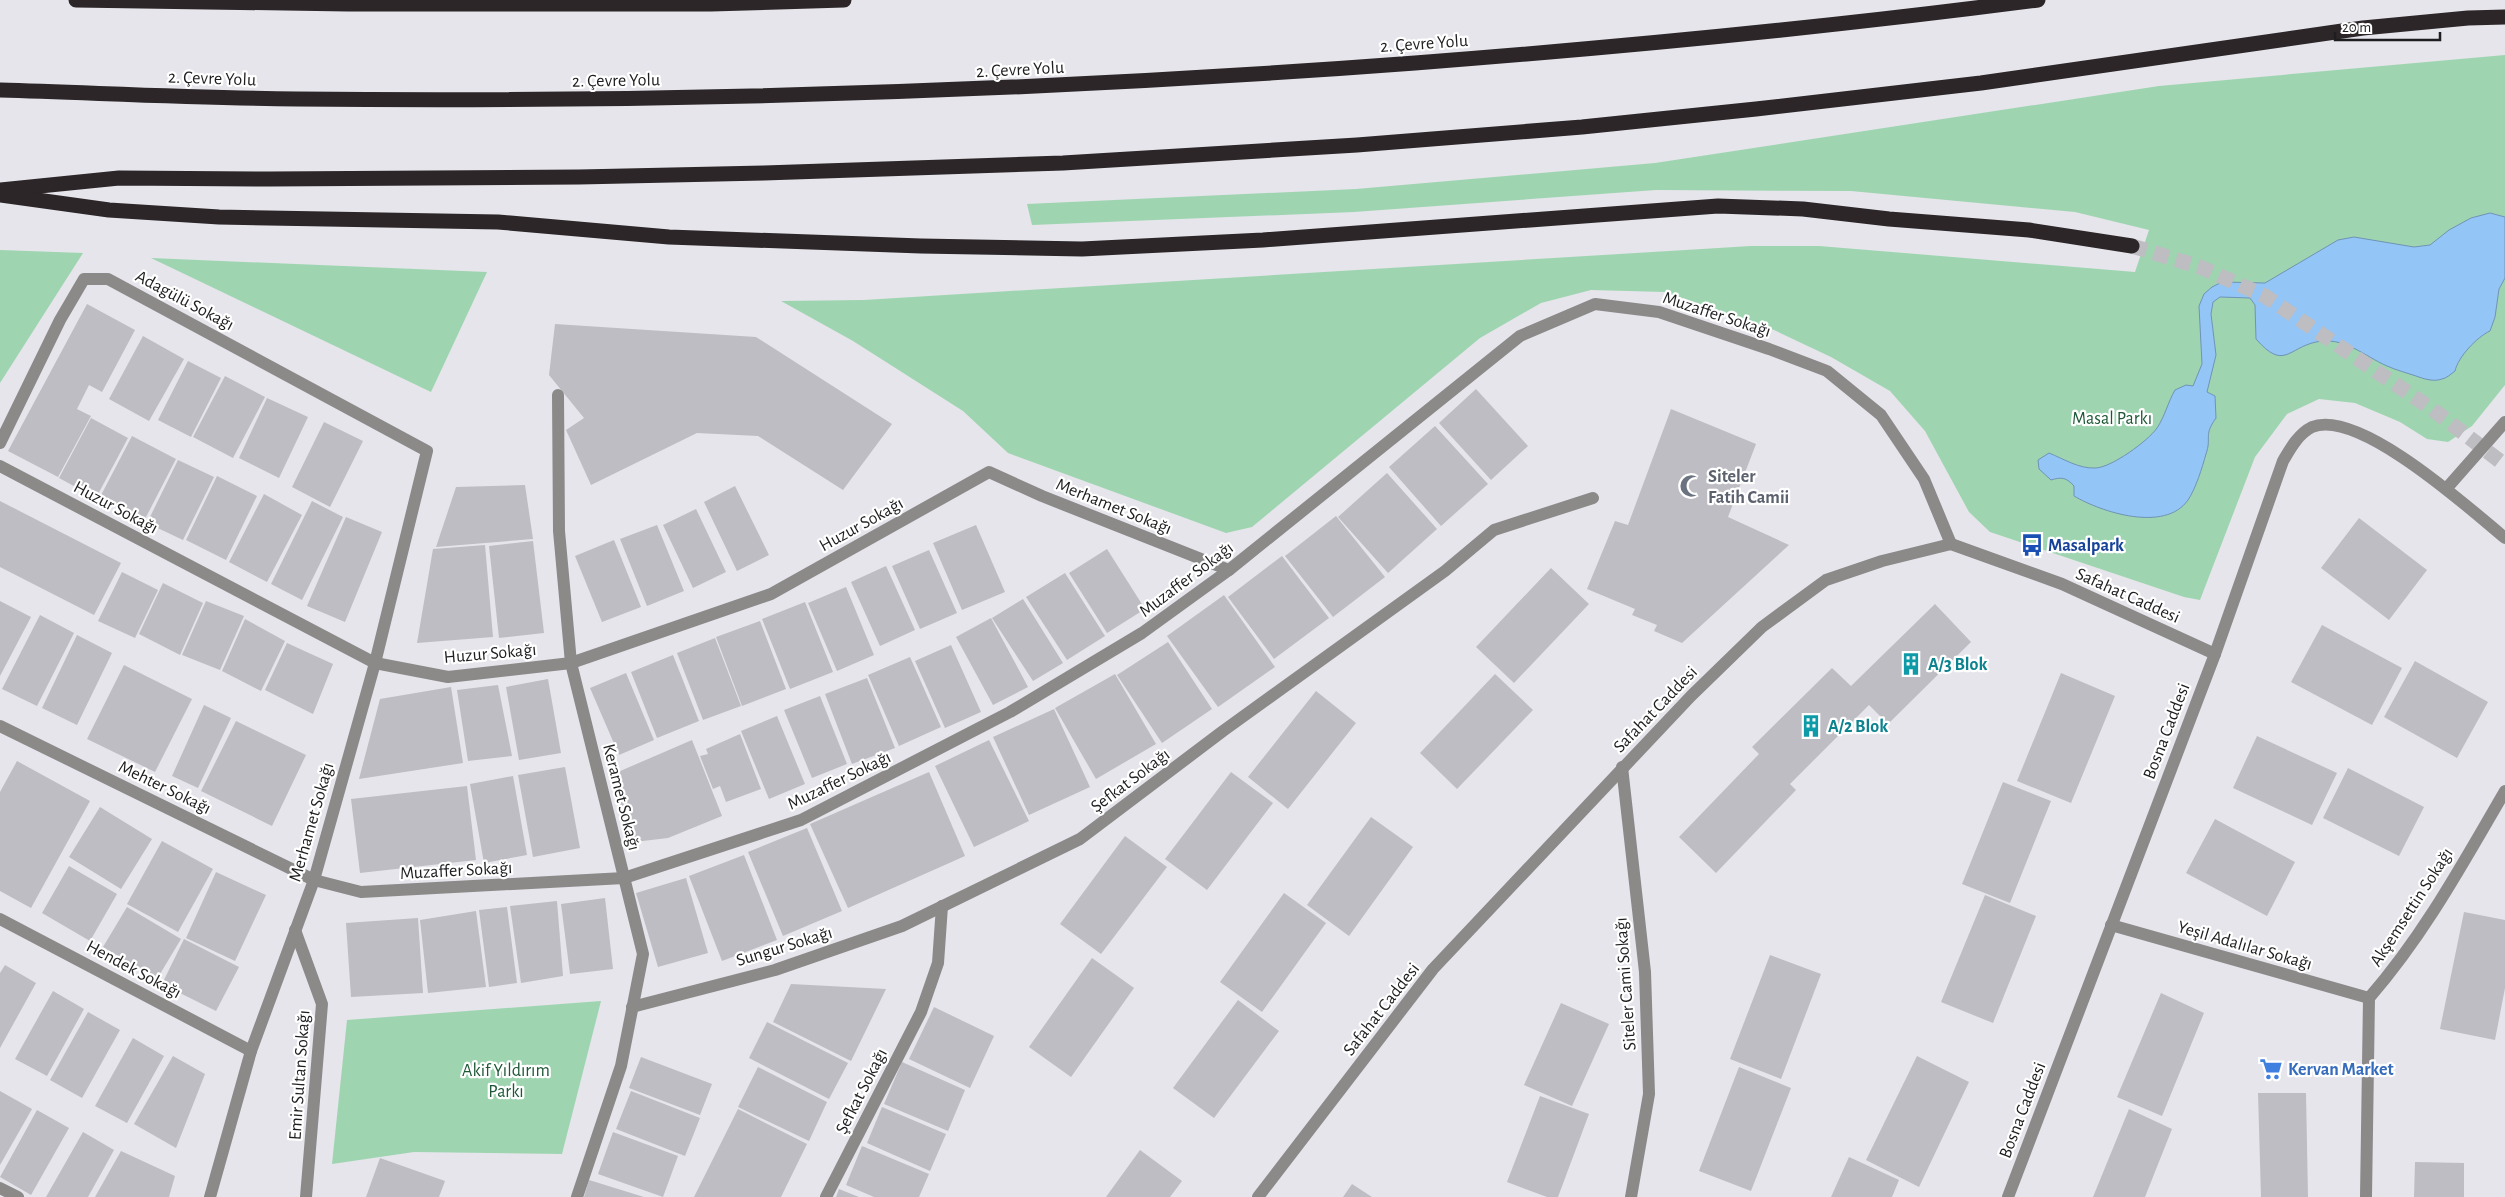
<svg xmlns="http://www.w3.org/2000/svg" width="2505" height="1197" viewBox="0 0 2505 1197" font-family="'Alegreya Sans',sans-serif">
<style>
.green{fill:#9ed5b0}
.water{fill:#93c5f6;stroke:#7093b6}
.building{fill:#bdbdc3}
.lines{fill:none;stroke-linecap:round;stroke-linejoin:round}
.highway-tunnel{stroke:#bdbdc2;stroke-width:15;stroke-dasharray:15 8;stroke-linecap:butt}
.minor{stroke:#8c8989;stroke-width:12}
.highway{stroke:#2c2628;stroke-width:15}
.labels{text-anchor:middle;stroke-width:4.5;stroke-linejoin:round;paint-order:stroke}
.street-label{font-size:18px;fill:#1e1e20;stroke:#fff}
.park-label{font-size:18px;fill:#1d5836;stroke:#fff}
.worship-label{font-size:18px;font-weight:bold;fill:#5b616d;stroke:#fff;text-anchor:start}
.transit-label{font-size:18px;font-weight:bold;fill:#164399;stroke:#fff;text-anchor:start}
.culture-label{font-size:18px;font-weight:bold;fill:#0d838f;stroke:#fff;text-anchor:start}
.shop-label{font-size:18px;font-weight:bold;fill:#366cbe;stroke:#fff;text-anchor:start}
</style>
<rect width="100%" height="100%" fill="#e5e5eb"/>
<!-- green -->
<g class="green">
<path d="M2505,55V385L2472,426L2448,442L2427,439L2400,422L2355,403L2319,399L2287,414L2255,457L2200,600L2184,597L1990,532L1969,512L1925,431L1890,391L1831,357L1774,330L1665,292L1591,290L1541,303L1480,338L1252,527L1226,533L1008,453L963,411L853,341L781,301L864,300L1751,246H1819L2135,272L2149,230L2075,212L1851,191L1656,190L1354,212L1032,225L1027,204L1356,189L1655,163L2159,86Z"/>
<path d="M0,250L83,253L0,383Z"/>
<path d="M151,258L487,272L431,392Z"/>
<path d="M601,1001L562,1154L414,1152L332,1164L347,1020Z"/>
</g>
<!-- water -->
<path class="water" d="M2490,213L2505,217V278L2499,289L2495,317L2490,331C2477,337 2458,357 2455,371C2451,374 2447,378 2442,379C2434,382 2424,379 2416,376C2407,373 2396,370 2387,366C2364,356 2344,336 2316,342C2288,348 2284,371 2256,339L2255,305L2250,298L2220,297L2213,302L2211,314L2216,355L2207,392L2215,396L2216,418C2203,436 2212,437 2206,454C2202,468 2196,488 2188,500C2165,533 2101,512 2074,496V486C2066,477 2061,477 2051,480L2039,469L2038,460L2049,453C2064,459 2079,469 2096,468C2112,467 2148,441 2157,428C2165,416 2168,402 2175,390L2186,385L2193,386L2202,364L2199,306L2204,294L2212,287L2222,282L2265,283L2338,240L2354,237L2414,247L2430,245L2449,230L2471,218Z"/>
<!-- building -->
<g class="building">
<path d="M87,304L135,330L102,392L89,385L77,409L91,416L58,477L8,451Z"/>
<path d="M555,324L756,337L892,424L843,490L758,436L697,433L591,485L566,430L584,418L549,375Z"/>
<path d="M143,336L184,359L149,421L109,399Z"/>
<path d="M188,361L221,378L191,437L158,420Z"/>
<path d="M225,376L265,397L233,458L193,437Z"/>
<path d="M1476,389L1528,446L1491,480L1439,423Z"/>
<path d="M267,398L308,417L279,478L239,458Z"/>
<path d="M1671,409L1756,444L1728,517L1789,545L1682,643L1654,631L1657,625L1632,615L1635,609L1587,589L1615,521L1628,525Z"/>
<path d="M91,418L128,438L96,498L59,478Z"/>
<path d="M324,422L363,441L330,507L292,487Z"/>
<path d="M1435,426L1488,484L1441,526L1389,467Z"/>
<path d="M132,436L176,459L144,521L99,499Z"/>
<path d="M178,460L214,477L183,540L147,523Z"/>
<path d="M1387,473L1437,529L1388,573L1338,517Z"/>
<path d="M217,476L257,496L226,560L186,540Z"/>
<path d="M525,485L533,539L436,547L456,487Z"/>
<path d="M735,486L769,555L737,571L704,502Z"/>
<path d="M264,494L302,515L267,582L229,562Z"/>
<path d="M0,501L121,563L94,615L0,567Z"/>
<path d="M312,501L343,517L302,600L271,584Z"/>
<path d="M696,509L726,572L693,588L663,525Z"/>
<path d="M1336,516L1385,577L1333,617L1285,556Z"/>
<path d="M346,517L382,532L345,622L307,606Z"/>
<path d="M2359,518L2427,570L2389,620L2321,568Z"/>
<path d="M657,525L684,591L647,606L620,539Z"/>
<path d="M976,525L1005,592L962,610L933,543Z"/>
<path d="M614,540L641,607L602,622L575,556Z"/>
<path d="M533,541L544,633L499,638L489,546Z"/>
<path d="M485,545L493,637L417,643L433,549Z"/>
<path d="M1107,549L1145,609L1107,633L1069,573Z"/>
<path d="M929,550L957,613L920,629L892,566Z"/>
<path d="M1282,556L1329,618L1274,659L1228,597Z"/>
<path d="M886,566L915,630L880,646L851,582Z"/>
<path d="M1551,568L1589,604L1514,683L1476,647Z"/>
<path d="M122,572L158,590L135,638L98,621Z"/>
<path d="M1065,573L1105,636L1067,660L1026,597Z"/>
<path d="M163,583L203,603L180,655L139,634Z"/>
<path d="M846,587L874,655L837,671L808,603Z"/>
<path d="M1224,595L1275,667L1218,707L1167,636Z"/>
<path d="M1023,599L1063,663L1033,681L992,618Z"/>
<path d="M0,601L31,617L0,676Z"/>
<path d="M206,601L244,616L220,670L182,655Z"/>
<path d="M805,602L833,672L790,689L762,619Z"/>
<path d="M1935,604L1971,642L1888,724L1869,705L1790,784L1796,790L1716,873L1679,837L1759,754L1752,747L1832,668L1851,686Z"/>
<path d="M40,615L74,633L37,706L2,689Z"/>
<path d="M991,618L1028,687L993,705L956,637Z"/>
<path d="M245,619L285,641L261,691L222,671Z"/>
<path d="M760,621L786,689L742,706L716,637Z"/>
<path d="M2322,625L2402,668L2372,725L2291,682Z"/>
<path d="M77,635L112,653L77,725L42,708Z"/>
<path d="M715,638L741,706L703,720L677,653Z"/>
<path d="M1168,642L1212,709L1162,743L1117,675Z"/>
<path d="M287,643L333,664L313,714L265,690Z"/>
<path d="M951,645L981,712L945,728L915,661Z"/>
<path d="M673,655L699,721L657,738L631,672Z"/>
<path d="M910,657L941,727L899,746L868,675Z"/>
<path d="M2415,661L2488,702L2457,758L2384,717Z"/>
<path d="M124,665L192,699L155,772L87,739Z"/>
<path d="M626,673L654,740L619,755L590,688Z"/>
<path d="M2061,673L2115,696L2071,803L2017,781Z"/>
<path d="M1115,674L1156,744L1096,779L1055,708Z"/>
<path d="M1495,674L1533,710L1457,789L1420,753Z"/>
<path d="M867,678L895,748L852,764L825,694Z"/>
<path d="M548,679L561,753L519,760L506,687Z"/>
<path d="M498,685L512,756L468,761L457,690Z"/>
<path d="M451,687L463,763L359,779L380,699Z"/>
<path d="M1316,691L1356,723L1288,809L1248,777Z"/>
<path d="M820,696L847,764L812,778L784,710Z"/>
<path d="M204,705L231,718L198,788L172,776Z"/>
<path d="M1054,709L1090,787L1029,815L993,737Z"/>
<path d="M777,716L805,784L769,799L741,731Z"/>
<path d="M236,721L306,755L272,826L201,791Z"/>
<path d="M740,734L761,789L726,802L720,786L713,789L700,756L708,754L706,749Z"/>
<path d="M2257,736L2337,773L2312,825L2233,788Z"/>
<path d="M692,740L722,816L668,838L626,843L611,775Z"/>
<path d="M989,740L1029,821L974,847L935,766Z"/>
<path d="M17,761L90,801L31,908L0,891V792Z"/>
<path d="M565,767L580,848L533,857L518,775Z"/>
<path d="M2348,768L2424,807L2399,856L2323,818Z"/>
<path d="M929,772L965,856L848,908L810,824Z"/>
<path d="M1231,772L1273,803L1207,890L1165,859Z"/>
<path d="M513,776L527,855L484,863L470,784Z"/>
<path d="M2003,782L2051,801L2010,903L1962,884Z"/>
<path d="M467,786L476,860L360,873L351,799Z"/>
<path d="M100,807L152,839L121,889L69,857Z"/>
<path d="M1371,817L1413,847L1349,936L1307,905Z"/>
<path d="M2215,819L2295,862L2267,916L2186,873Z"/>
<path d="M807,828L842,911L783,936L748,852Z"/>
<path d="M1125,836L1167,867L1101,954L1060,924Z"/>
<path d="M162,841L213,869L178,932L127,904Z"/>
<path d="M744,855L777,940L722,961L689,876Z"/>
<path d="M69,866L117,894L90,941L42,913Z"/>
<path d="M216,872L266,895L235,961L186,938Z"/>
<path d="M686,878L708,953L658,967L636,893Z"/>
<path d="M1284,893L1326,923L1262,1012L1220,982Z"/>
<path d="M1985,895L2036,916L1993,1023L1941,1002Z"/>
<path d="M605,898L613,969L570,974L561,904Z"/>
<path d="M557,901L563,976L521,983L510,906Z"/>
<path d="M127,907L181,939L157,979L103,947Z"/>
<path d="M507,907L517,983L489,987L479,910Z"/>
<path d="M476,911L486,987L428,993L420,920Z"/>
<path d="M2464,912L2505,920V988L2495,1040L2440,1029Z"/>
<path d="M418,918L423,993L351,997L346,923Z"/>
<path d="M184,939L239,967L216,1011L162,984Z"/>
<path d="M1770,955L1821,974L1781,1079L1730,1059Z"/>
<path d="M1092,958L1134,988L1071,1077L1029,1047Z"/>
<path d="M5,965L36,983L0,1048V973Z"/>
<path d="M791,984L886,989L851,1061L773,1022Z"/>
<path d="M53,991L84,1009L47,1076L15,1059Z"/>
<path d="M2161,993L2204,1013L2162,1116L2117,1097Z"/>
<path d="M1238,1000L1279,1031L1214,1118L1173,1088Z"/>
<path d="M1561,1003L1609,1024L1572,1106L1524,1085Z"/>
<path d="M934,1007L994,1036L970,1088L909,1059Z"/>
<path d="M88,1012L120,1030L82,1098L50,1080Z"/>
<path d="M767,1022L848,1063L829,1099L749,1058Z"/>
<path d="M133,1038L164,1056L127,1123L95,1106Z"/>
<path d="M173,1056L205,1074L176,1148L134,1124Z"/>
<path d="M1917,1056L1969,1082L1919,1187L1866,1160Z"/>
<path d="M641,1057L712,1084L700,1115L629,1088Z"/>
<path d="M902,1062L965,1090L948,1131L884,1104Z"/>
<path d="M758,1067L827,1102L809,1141L738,1107Z"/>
<path d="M1739,1067L1791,1088L1751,1191L1699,1171Z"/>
<path d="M0,1091L32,1109L0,1165Z"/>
<path d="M631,1091L700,1118L685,1156L616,1129Z"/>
<path d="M2258,1093H2306L2308,1197H2261Z"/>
<path d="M1540,1096L1589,1114L1558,1197H1547L1507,1182Z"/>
<path d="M882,1107L946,1134L930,1171L867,1143Z"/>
<path d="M738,1109L807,1144L781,1197H694Z"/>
<path d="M2129,1109L2172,1129L2145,1197H2093Z"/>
<path d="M37,1110L69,1128L31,1195L0,1177Z"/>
<path d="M83,1132L114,1150L88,1197H46Z"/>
<path d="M613,1132L678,1156L663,1197L598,1174Z"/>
<path d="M862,1146L929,1174L919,1197H874L846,1185Z"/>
<path d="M1140,1150L1182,1181L1170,1197H1106Z"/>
<path d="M121,1151L175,1176L169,1197H95Z"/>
<path d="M1849,1157L1899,1180L1892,1197H1831Z"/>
<path d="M380,1158L445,1181L439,1197H366Z"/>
<path d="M2415,1162L2464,1163V1197H2414Z"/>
<path d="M589,1180L644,1197H584Z"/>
<path d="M1352,1184L1372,1197H1343Z"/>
<path d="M839,1189L859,1197H836Z"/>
</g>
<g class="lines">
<!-- highway-tunnel -->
<path class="highway-tunnel" d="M2132,246L2200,267L2265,296L2432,409L2505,465"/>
<!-- minor -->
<g class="minor">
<path d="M558,395L559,531L571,663L643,954L621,1066L577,1197"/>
<path d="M0,443L60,320L84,279H108L427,451L375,663L314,880L251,1051L210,1197"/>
<path d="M0,466L375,663L448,677L571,663L771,594L989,472L1042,496L1229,570"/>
<path d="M2446,489L2505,422"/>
<path d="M0,726L314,880L361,892L624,878L801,820L1010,712L1142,633L1229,570L1520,336L1595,304L1659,312L1769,349L1827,371L1881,415L1924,479L1951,544"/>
<path d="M1622,767L1645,972L1649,1094L1631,1197"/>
<path d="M0,919L251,1051"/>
<path d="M2111,925L2369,998"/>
<path d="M295,930L322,1004L306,1197"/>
<path d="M632,1007L775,970L902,926L1080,839L1223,731L1445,571L1494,530L1593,498"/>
<path d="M0,1188L18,1197"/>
<path d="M826,1197L921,1012L938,963L942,906"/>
<path d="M1258,1197L1433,969L1691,696L1762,627L1826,580L1882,561L1951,544L2062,584L2215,654"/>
<path d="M2008,1197L2215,654L2283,461C2290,449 2298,434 2312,427C2359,408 2470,509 2505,538"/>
<path d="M2366,1197L2369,998C2424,935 2463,863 2505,791"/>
</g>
<!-- highway -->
<g class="highway">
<path d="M76,0L348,4H711L844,0"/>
<path d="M0,90C99,93 198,98 297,99C671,103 1043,91 1415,63C1623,47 1831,27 2038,0"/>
<path d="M0,190L119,178L270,179L579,177L764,173L1063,163L1357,145L1582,127L1756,109L1981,83L2363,28L2468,18L2505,17"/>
<path d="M1,195L109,210L219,217L498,222L669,237L921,246L1082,249L1263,240L1718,206L1803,209L1889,219L2029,230L2132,246"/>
</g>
</g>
<!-- icons -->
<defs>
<symbol id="mosque-bare" viewBox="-9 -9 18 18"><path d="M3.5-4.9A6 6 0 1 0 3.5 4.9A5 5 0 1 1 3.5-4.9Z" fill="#6b7280" stroke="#fff" stroke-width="2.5" paint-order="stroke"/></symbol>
<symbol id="bus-bare" viewBox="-9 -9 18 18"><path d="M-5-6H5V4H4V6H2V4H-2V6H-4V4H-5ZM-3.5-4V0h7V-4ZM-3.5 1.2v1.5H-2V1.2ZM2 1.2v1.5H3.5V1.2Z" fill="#1a4fb4" stroke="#fff" stroke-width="2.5" paint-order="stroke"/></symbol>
<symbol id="building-bare" viewBox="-9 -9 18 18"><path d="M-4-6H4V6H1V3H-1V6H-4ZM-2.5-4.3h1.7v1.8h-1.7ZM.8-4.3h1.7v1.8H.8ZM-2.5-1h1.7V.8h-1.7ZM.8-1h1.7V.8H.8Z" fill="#0f9aa8" stroke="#fff" stroke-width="2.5" paint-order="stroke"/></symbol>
<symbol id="supermarket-bare" viewBox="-9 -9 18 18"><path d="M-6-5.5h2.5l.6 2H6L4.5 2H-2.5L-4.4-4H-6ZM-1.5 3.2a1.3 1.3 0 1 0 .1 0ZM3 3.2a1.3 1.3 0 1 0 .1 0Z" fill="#3f7fe0" stroke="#fff" stroke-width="2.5" paint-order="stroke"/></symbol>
</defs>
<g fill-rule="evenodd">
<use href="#mosque-bare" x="1675" y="470" width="32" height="32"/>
<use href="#bus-bare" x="2016" y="529" width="32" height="32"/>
<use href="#building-bare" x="1895" y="648" width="32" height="32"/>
<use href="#building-bare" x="1795" y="710" width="32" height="32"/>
<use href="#supermarket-bare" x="2255" y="1053" width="32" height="32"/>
</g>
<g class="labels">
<!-- street labels -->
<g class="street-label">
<text transform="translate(1424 43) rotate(-4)" y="6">2. Çevre Yolu</text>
<text transform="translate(1020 69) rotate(-3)" y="6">2. Çevre Yolu</text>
<text transform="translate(212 78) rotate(2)" y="6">2. Çevre Yolu</text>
<text transform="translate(616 80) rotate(-1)" y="6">2. Çevre Yolu</text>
<text transform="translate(185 300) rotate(28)" y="6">Adagülü Sokağı</text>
<text transform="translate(1717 314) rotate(18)" y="6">Muzaffer Sokağı</text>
<text transform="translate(1114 506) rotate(22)" y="6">Merhamet Sokağı</text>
<text transform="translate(116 507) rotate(28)" y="6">Huzur Sokağı</text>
<text transform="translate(861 524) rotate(-29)" y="6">Huzur Sokağı</text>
<text transform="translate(1186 579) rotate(-37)" y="6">Muzaffer Sokağı</text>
<text transform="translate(2128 595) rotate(24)" y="6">Safahat Caddesi</text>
<text transform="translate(490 653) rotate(-5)" y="6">Huzur Sokağı</text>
<text transform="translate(1655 709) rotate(-46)" y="6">Safahat Caddesi</text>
<text transform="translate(2166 731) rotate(-69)" y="6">Bosna Caddesi</text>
<text transform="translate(839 780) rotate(-26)" y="6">Muzaffer Sokağı</text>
<text transform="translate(1130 780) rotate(-37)" y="6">Şefkat Sokağı</text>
<text transform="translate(165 787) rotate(26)" y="6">Mehter Sokağı</text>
<text transform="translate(622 797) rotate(76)" y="6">Keramet Sokağı</text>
<text transform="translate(311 822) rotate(-74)" y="6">Merhamet Sokağı</text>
<text transform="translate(456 870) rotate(-3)" y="6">Muzaffer Sokağı</text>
<text transform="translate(2411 907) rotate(-57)" y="6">Akşemsettin Sokağı</text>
<text transform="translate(2245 945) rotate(16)" y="6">Yeşil Adalılar Sokağı</text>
<text transform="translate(784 946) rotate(-17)" y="6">Sungur Sokağı</text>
<text transform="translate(134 969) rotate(28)" y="6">Hendek Sokağı</text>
<text transform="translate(1625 984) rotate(-94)" y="6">Siteler Cami Sokağı</text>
<text transform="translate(1381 1009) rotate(-52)" y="6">Safahat Caddesi</text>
<text transform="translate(299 1075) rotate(-86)" y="6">Emir Sultan Sokağı</text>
<text transform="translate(861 1091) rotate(-63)" y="6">Şefkat Sokağı</text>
<text transform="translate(2022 1110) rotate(-69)" y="6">Bosna Caddesi</text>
</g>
<!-- park labels -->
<g class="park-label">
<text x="2112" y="424">Masal Parkı</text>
<text x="506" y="1076">Akif Yıldırım<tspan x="506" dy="21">Parkı</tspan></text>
</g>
<!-- worship labels -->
<g class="worship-label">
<text x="1708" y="482">Siteler<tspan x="1708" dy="21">Fatih Camii</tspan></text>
</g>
<!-- transit labels -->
<g class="transit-label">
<text x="2048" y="551">Masalpark</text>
</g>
<!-- culture labels -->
<g class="culture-label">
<text x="1928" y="670">A/3 Blok</text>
<text x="1828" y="732">A/2 Blok</text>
</g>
<!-- shop labels -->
<g class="shop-label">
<text x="2288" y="1075">Kervan Market</text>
</g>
</g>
<!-- scale -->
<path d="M2335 32v8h105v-8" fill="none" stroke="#1e1e20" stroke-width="2.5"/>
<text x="2342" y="32" font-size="15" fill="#1e1e20" stroke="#ffffff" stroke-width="4" paint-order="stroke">20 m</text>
</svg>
